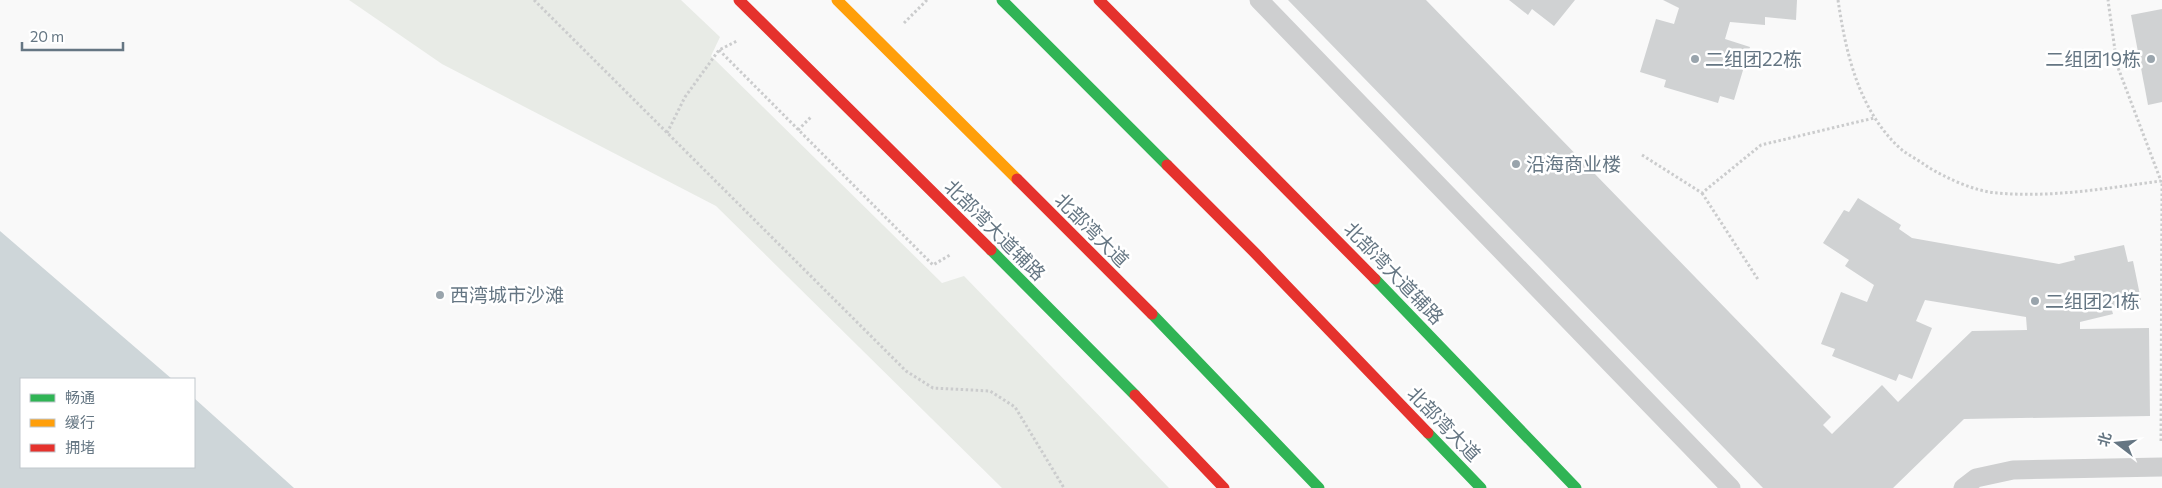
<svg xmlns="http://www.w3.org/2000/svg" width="2162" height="488" viewBox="0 0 2162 488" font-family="Commissioner,'Noto Sans SC',sans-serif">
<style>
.green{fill:#e8ebe6}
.water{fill:#ced6d9}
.building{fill:#d0d2d3}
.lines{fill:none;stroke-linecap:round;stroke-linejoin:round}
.path{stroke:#cbcccd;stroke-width:3;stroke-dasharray:2.5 2.5;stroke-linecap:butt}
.lane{stroke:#cecfd0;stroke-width:19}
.fast{stroke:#30b455;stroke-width:11}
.slow{stroke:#ff9f0a;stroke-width:11}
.jam{stroke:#e5322d;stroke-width:11}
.poi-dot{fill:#99a4ac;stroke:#fff;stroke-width:2}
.labels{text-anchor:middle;stroke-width:5;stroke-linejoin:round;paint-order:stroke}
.poi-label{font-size:19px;fill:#657683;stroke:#fff;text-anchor:start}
.street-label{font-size:19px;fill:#657683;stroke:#fff}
</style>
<rect width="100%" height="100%" fill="#f9f9f9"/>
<!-- green -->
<path class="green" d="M349,0H681L720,37L711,56L942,283L964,276L1169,488H1002L716,206L442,64Z"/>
<!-- water -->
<path class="water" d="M0,231L172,379H21V467H194V398L294,488H0Z"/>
<!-- building -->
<g class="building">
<path d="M1288,0H1426L1831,417L1823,425L1832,434L1882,385L1898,402L1972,331L2027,330L2026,317L1925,300L1916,321L1932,328L1912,379L1899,374L1896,381L1832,356L1835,349L1821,344L1841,292L1867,302L1874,285L1845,266L1849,260L1823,243L1844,210L1849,212L1858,198L1901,225L1899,229L1912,238L2059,264L2075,260L2074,256L2124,245L2128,262L2133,261L2141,300L2111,307L2113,314L2080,322V329L2149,328L2150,416L1964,419L1893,488H1763Z"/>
<path d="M1509,0H1575L1554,26L1532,9L1528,15Z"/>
<path d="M1663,0H1797L1796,20L1765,17V25L1730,22L1725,39L1750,47L1734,100L1720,96L1718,103L1664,87L1666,80L1640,72L1656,19L1674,24L1679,8Z"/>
<path d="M2162,9V102L2148,105L2131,15Z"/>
</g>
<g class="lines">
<!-- path -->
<g class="path">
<path d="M534,0L906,371L933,388L990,391L1015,407L1064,488"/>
<path d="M1838,0C1846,54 1859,112 1902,150C1910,156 1920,161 1928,167C1946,178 1976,192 1998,193C2052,198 2107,188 2161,181L2117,65L2108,0"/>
<path d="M904,23L927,0"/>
<path d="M719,50L933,265L950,255"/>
<path d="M798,130L812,116"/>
<path d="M667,133L685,97L719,50L737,41"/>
<path d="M1642,155L1702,193L1761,145L1874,118"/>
<path d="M1702,193L1759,281"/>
<path d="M2161,441L2162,181"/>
</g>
<!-- lane -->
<g class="lane">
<path d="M1259,0L1731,488"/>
<path d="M1963,488L1976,478L2013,470L2162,467"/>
</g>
<!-- fast -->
<g class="fast">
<path d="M1002,0L1167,165"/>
<path d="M991,250L1135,395"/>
<path d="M1375,279L1576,488"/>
<path d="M1152,314L1319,488"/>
<path d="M1428,433L1481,488"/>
</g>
<!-- slow -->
<path class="slow" d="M837,0L1017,179"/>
<!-- jam -->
<g class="jam">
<path d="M739,0L991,250"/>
<path d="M1099,0L1375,279"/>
<path d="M1167,165L1256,254L1428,433"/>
<path d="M1017,179L1152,314"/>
<path d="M1135,395L1224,488"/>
</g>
</g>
<!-- markers -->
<g class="poi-dot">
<circle cx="1695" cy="59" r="5"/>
<circle cx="2151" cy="59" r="5"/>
<circle cx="1516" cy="164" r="5"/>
<circle cx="440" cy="295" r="5"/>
<circle cx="2035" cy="301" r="5"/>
</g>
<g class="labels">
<!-- poi labels -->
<g class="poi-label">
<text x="1705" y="66">二组团22栋</text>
<text x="2141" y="66" text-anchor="end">二组团19栋</text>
<text x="1526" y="171">沿海商业楼</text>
<text x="450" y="302">西湾城市沙滩</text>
<text x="2045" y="308">二组团21栋</text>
</g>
<!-- street labels -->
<g class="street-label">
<text transform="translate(995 230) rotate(45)" y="7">北部湾大道辅路</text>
<text transform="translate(1092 230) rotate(45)" y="7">北部湾大道</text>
<text transform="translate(1394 273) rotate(46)" y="7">北部湾大道辅路</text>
<text transform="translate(1444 424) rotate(46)" y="7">北部湾大道</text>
</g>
</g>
<!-- legend -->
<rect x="20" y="378" width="175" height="90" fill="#ffffff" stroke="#c1c8cd"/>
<rect x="30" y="394" width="25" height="8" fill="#30b455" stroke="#c1c8cd"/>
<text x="65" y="403" font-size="15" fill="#657683">畅通</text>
<rect x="30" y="419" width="25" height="8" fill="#ff9f0a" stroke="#c1c8cd"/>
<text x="65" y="428" font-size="15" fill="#657683">缓行</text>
<rect x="30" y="444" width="25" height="8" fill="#e5322d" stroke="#c1c8cd"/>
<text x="65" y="453" font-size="15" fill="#657683">拥堵</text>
<!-- north arrow -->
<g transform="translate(2117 443) rotate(286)" stroke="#ffffff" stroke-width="4" paint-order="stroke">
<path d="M0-4L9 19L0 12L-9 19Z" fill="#657683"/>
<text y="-8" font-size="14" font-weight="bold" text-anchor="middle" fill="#657683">北</text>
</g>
<!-- scale -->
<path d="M22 42v8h101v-8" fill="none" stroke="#657683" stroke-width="2.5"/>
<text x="30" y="42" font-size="15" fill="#657683" stroke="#ffffff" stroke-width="4" paint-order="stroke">20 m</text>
</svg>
